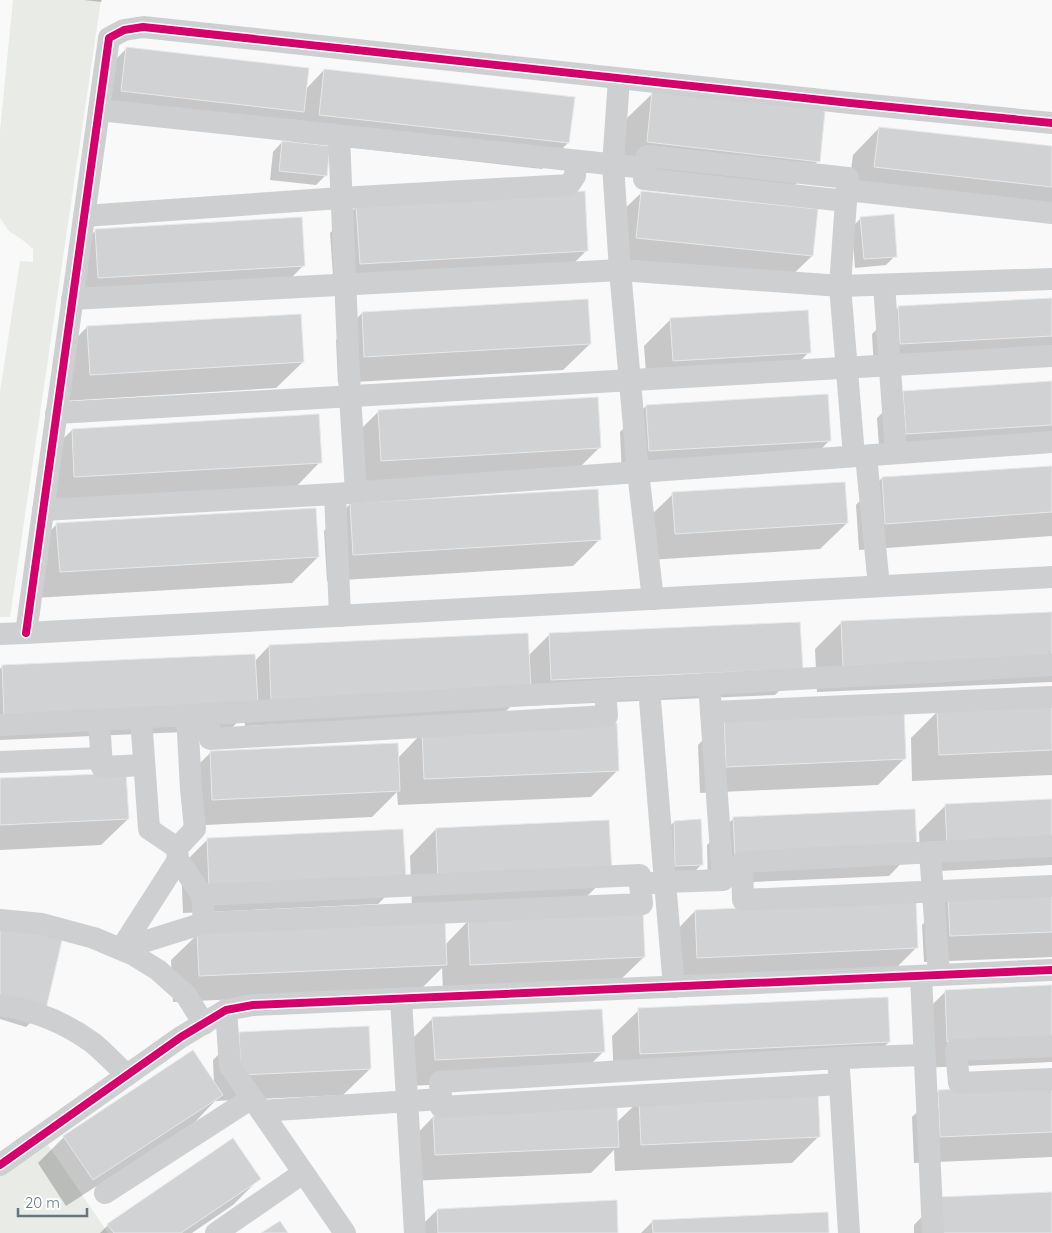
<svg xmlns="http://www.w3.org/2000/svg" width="1052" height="1233" viewBox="0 0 1052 1233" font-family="Quicksand,sans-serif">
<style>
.green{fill:#e8ebe6}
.shadow{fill:#0003}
.building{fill:#d0d2d3;stroke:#e8e8e8}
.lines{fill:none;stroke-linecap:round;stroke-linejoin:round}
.minor{stroke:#cecfd0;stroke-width:22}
.cycleway-casing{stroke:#fff;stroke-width:11}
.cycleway{stroke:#d6006c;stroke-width:8}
</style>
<rect width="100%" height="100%" fill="#f9f9f9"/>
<!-- green -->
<g class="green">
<path d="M13,0H101L10,617H0V392L20,261L33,262V249L24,241L9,231L0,218V131Z"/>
<path d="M46,1142L108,1233H0V1174Z"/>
</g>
<!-- shadow -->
<g class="shadow">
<path d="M84,0H102L101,2Z"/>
<path d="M126,49L305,90L324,70L568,143L542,169L329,145L325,176L316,185L270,180L273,152L282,142L292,143L295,119L276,138L95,117L100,75Z"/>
<path d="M653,93L818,161L792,188L621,168L626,119Z"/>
<path d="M879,128L1052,148V216L848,193L853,155Z"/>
<path d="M642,192L812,256L785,282L610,264L615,218Z"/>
<path d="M357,206L587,250L560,277L334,290L330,233Z"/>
<path d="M861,218L895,256L886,265L855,268L852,227Z"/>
<path d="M96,230L304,265L277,292L72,304L69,257Z"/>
<path d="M1052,299V361L874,370L872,334L899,307Z"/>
<path d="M362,313L590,344L563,370L338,383L336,340Z"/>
<path d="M671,319L809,352L783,379L647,387L644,346Z"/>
<path d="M87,327L303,362L276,388L64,401L61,354Z"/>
<path d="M1052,382V449L880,460L877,418L904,392Z"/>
<path d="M646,406L830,440L803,467L622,477L620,432Z"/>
<path d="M379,411L599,448L573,474L355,487L352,438Z"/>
<path d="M72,430L320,462L294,489L48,503L46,456Z"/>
<path d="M1052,467V536L859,550L856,505L882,478Z"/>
<path d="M673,494L847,523L820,549L649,560L646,520Z"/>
<path d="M350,504L600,539L573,566L327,581L324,531Z"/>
<path d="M57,524L318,557L292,583L34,598L30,551Z"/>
<path d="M1052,613V682L817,692L815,649L842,622Z"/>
<path d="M549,635L801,669L775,695L525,706L524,693L503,714L245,726L244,715L230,730L0,740V669L2,666L255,661L269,646L528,656Z"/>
<path d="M1052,707V775L912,781L911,738L937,712Z"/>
<path d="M724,718L905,758L878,785L700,793L698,745Z"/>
<path d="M422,733L618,770L591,797L398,805L397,792L372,817L186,826L184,779L211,752L398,758Z"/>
<path d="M0,780L128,819L101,845L0,850Z"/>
<path d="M1052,800V865L921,872L919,832L946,805Z"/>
<path d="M733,819L915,849L889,876L708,884L707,845Z"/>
<path d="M674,822L702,864L692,874L667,875L665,831Z"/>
<path d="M436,829L611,873L584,899L412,907L410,856Z"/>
<path d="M208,839L405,877L378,904L183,913L181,866Z"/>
<path d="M1052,895V957L924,962L922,925L949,898Z"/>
<path d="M695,911L917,947L890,974L671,984L669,938Z"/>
<path d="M468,921L644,957L617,983L443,991L442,968L419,991L173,1002L171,960L198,934L445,945Z"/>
<path d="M0,929L45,1008L26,1027L0,1019Z"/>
<path d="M1052,987V1062L921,1068L919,1018L945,992Z"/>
<path d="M639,1010L889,1042L862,1068L614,1080L612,1036Z"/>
<path d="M433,1018L603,1052L577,1078L408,1086L406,1045Z"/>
<path d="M240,1033L370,1069L343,1095L215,1101L195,1122L66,1206L38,1163L64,1137L214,1084L213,1060Z"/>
<path d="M1052,1085V1157L914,1163L912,1117L939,1091Z"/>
<path d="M639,1101L819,1136L792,1163L615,1171L614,1150L591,1173L409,1181L407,1144L433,1117L616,1123Z"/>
<path d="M260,1178L233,1205L192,1233H100L108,1225Z"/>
<path d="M1052,1193V1233H914V1225L940,1198Z"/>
<path d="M437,1210L617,1233H414Z"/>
<path d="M653,1221L828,1233H641Z"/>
</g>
<!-- building -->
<g class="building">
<path d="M126,47L309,68L304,112L121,91Z"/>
<path d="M324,69L575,97L569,143L319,115Z"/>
<path d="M652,91L825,111L820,162L647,142Z"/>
<path d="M879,127L1052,146V187L874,167Z"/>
<path d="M282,141L330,146L327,176L279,171Z"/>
<path d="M585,191L588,251L360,264L356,205Z"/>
<path d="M641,191L818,209L813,256L636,238Z"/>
<path d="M894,214L897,257L864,259L860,217Z"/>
<path d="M302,217L305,266L98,278L95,229Z"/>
<path d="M1052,298V336L900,344L898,306Z"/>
<path d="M588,299L591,344L364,357L362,312Z"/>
<path d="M808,310L811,353L673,361L670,318Z"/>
<path d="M301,314L304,362L90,375L87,326Z"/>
<path d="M1052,381V425L906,434L903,391Z"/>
<path d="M828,394L831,441L649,451L646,405Z"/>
<path d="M598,397L601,448L381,461L378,410Z"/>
<path d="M319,414L322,463L74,477L72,429Z"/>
<path d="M1052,466V512L885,524L882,477Z"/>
<path d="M845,482L848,523L675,534L672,492Z"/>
<path d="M598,489L601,540L353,555L350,503Z"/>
<path d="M316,508L319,557L60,572L56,523Z"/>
<path d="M1052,612V657L843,666L841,621Z"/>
<path d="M800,622L803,669L551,680L549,633Z"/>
<path d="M528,633L531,688L271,700L269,645Z"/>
<path d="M255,654L258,704L4,715L2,665Z"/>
<path d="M1052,705V750L939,755L937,711Z"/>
<path d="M904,709L906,759L726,767L724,717Z"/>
<path d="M617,723L619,771L424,779L422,732Z"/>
<path d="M398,743L400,791L212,800L210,751Z"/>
<path d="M126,773L129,819L0,825V778Z"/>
<path d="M1052,799V840L947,846L945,804Z"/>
<path d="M915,809L917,850L735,858L733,817Z"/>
<path d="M701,819L703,865L675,866L674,821Z"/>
<path d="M609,820L612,873L438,881L436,828Z"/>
<path d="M403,829L406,878L209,887L207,838Z"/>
<path d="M1052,894V932L950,936L948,897Z"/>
<path d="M916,900L918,948L697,958L695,910Z"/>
<path d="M643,912L645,957L470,965L468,920Z"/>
<path d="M445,921L447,965L199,976L197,933Z"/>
<path d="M0,928L63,936L46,1009L0,997Z"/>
<path d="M1052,985V1037L947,1042L945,990Z"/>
<path d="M888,997L890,1042L640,1054L638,1008Z"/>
<path d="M602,1009L605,1052L435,1060L432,1017Z"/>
<path d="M369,1026L371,1069L241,1075L239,1032Z"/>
<path d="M193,1050L223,1095L93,1180L63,1136Z"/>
<path d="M1052,1084V1132L940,1137L938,1090Z"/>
<path d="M818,1091L820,1137L641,1145L639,1100Z"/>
<path d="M617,1107L619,1147L435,1155L433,1116Z"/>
<path d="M233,1138L261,1179L181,1233H114L107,1224Z"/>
<path d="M1052,1192V1233H942L940,1197Z"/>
<path d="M617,1200L618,1233H438L437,1209Z"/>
<path d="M828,1212L829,1233H653L652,1220Z"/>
<path d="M280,1221L288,1233H261Z"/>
</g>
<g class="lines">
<!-- minor -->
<g class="minor">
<path d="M619,79L613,165L620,270L638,472L653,599"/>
<path d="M99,110L646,168L647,156L848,178L847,190L1052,213"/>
<path d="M339,136L350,396L356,492"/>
<path d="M646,168L644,179L846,201L847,190"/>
<path d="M846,201L840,286L854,456"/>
<path d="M84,216L341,198L569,185L575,176L576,162"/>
<path d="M884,285L896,453"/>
<path d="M72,299L620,270L840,286L1052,279"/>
<path d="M56,413L1052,356"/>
<path d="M866,456L879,586"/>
<path d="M335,494L340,616"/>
<path d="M43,510L335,494L1052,442"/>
<path d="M26,633L109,38L124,30L143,27L850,103L1052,123"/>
<path d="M0,634L26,633L1052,577"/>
<path d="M711,712L1052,697"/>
<path d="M208,714L210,739L607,716L605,690"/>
<path d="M187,715L191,789L195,829L177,848L178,860L202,895"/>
<path d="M141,718L149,829L177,848"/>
<path d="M99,720L102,767L144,765"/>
<path d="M0,725L208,714L649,688"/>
<path d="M0,762L101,758"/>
<path d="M1052,846L742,862L743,900L1052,886"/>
<path d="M930,852L939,975"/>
<path d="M0,920L42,924L94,938L132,954L158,970L186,995L204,1024"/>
<path d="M204,923L202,895L640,875V884"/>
<path d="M121,949L204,923L642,904L640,884L665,882L649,688L709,684"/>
<path d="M121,949L178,860"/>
<path d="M921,976L933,1233"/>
<path d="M674,987L665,882L723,880L709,684L1052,665"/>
<path d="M401,999L415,1233"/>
<path d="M0,1005C33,1010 66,1023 93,1043C105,1053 116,1065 127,1075"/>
<path d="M226,1010L230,1066L345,1233"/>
<path d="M1052,1046L956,1050L959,1083L1052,1079"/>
<path d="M838,1058L924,1055"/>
<path d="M840,1084L849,1233"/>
<path d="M261,1111L441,1099L440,1082L838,1058L840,1084L441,1107V1099"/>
<path d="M0,1165L181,1037L226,1010L253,1005L1052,970"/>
<path d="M105,1193L252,1098"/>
<path d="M216,1233L303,1173"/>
</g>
<defs>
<g id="cycleway">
<path d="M26,633L109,38L124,30L143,27L850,103L1052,123"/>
<path d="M0,1165L181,1037L226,1010L253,1005L1052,970"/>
</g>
</defs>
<!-- cycleway casing -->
<use href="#cycleway" class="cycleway-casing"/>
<!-- cycleway -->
<use href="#cycleway" class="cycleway"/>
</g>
<!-- scale -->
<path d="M18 1208v8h69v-8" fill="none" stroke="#657683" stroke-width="2.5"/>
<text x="25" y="1208" font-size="15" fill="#657683" stroke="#ffffff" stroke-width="4" paint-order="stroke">20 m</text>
</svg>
